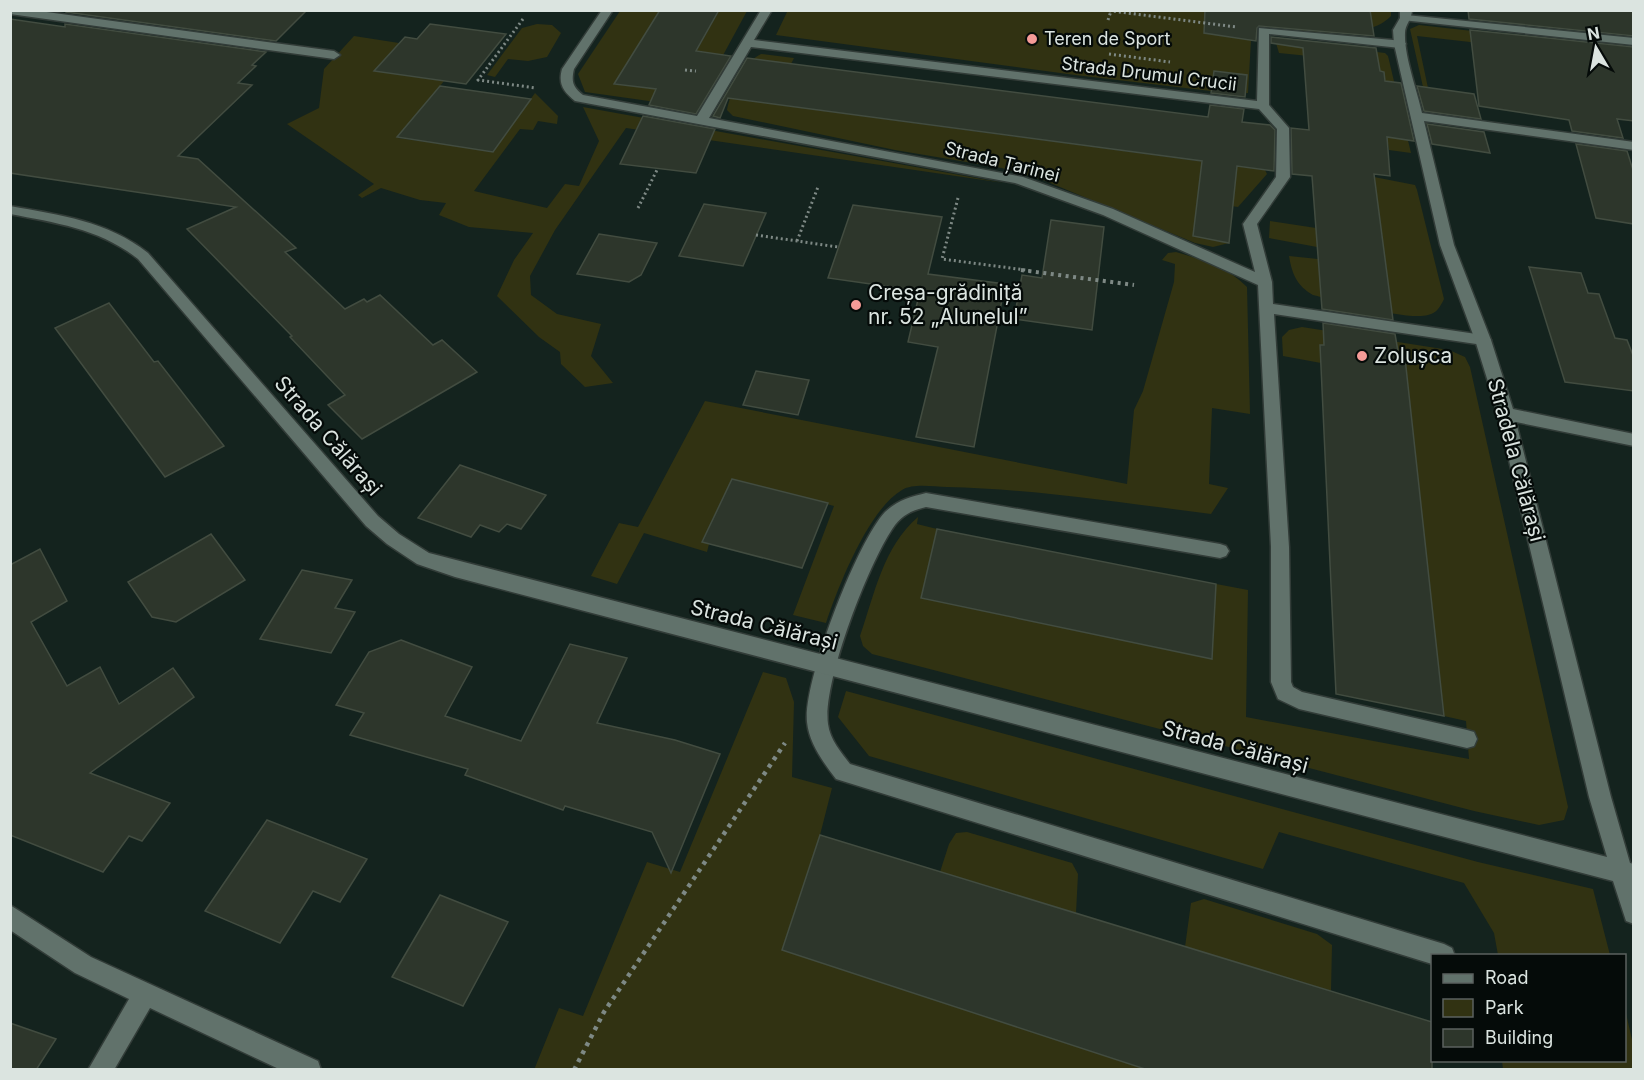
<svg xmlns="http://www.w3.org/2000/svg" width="1644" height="1080" viewBox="0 0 1644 1080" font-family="Inter,sans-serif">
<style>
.green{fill:#313212}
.building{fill:#2d362b;stroke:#424c40;stroke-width:1.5}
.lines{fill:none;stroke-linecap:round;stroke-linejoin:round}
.lane-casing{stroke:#323c38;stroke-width:3}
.street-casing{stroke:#323c38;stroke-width:3}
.path-far2{stroke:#7e8985;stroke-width:3;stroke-dasharray:2 3;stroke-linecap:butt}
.path-far1{stroke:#7e8985;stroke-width:4;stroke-dasharray:3 4.5;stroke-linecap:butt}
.path{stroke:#7e8985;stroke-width:4.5;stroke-dasharray:4 5;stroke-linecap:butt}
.lane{fill:#61726b;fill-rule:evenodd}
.street{fill:#61726b;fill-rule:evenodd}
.poi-dot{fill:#f59b97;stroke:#050b09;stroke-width:2}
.labels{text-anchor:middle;stroke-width:4.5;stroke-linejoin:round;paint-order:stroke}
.far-poi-label{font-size:18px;fill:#dbe4e0;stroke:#050b09;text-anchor:start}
.far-street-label{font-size:18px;fill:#dbe4e0;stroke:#050b09}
.poi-label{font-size:21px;fill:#dbe4e0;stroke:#050b09;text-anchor:start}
.street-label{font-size:21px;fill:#dbe4e0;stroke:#050b09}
</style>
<rect width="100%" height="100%" fill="#14231e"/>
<!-- green -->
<g class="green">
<path d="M788,10H1391V16C1363,46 1281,27 1243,22L1251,40L1248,93L1236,94L1075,75L776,35Z"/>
<path d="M620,11H660L614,84L673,91L663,103L585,92L578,74Z"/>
<path d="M719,11H747L715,70L688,66Z"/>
<path d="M537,24L552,25L561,33L547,57L528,61L508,59L495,77L487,75L522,28Z"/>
<path d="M1419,25L1633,49L1470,42L1417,36L1428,88L1423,87L1410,29Z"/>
<path d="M354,36L399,43L375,71L444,81L398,138L493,151L535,93L558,116L557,124L538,121L533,130L520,129L474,191L547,208L565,184L579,186L599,141L583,107L1004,183L626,128L555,230L530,276L531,295L557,314L601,324L591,356L613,383L585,387L561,364L560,352L539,337L497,296L514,260L533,233L469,227L439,215L446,203L420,200L381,188L362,198L358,195L374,184L287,124L319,108L324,69Z"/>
<path d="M1285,41L1385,53L1388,56L1411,153L1389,150L1387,137L1392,138L1384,72L1380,71L1378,63L1279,53L1276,43Z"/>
<path d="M761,54L794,58L791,64L762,60L743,100L1265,170L1267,174L1238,207L1198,201L1193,236L1229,243L1213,247L1195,243L1043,180L1002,168L895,150L733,116L727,110C731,91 742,63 761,54Z"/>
<path d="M1374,177L1415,185L1417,190L1444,299C1440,307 1437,313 1428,315C1408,321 1336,301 1313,295C1297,286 1292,274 1289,256L1318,259L1320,279L1389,289Z"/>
<path d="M1270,221L1316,228L1317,247L1269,238Z"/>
<path d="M1176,252C1201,259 1229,268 1247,287L1250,414L1212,408L1209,484L1228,488L1211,514C1124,503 1036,489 947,487C934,487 914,483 902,490C868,510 838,587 826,623L793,615L834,506L732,479L702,541L709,544L707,552L644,533L617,584L591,576L619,523L638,527L705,401L1127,484L1134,410L1143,391L1174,282L1175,264L1162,260L1168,253Z"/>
<path d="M1302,327L1449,350L1465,357L1470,367L1568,807L1564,820L1539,825L1474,811L872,654L863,646L860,636C875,593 883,547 918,517L917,524L937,529L921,598L1212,659L1211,583L1248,590L1246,717L1469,759L1466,721L1444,716L1405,358L1321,345V363L1283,356L1282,337L1289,330Z"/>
<path d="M763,672L786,678L794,702L792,777L832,788L820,835L783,950L1148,1069L534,1070L559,1008L583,1016L647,862L680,872Z"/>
<path d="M846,691L1478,862L1593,889L1610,955H1498L1494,933L1464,883L1279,832L1263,869L869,756L838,717Z"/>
<path d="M967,832L1072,863L1078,874L1076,913L940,872L949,844L956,833Z"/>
<path d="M1204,899L1317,934L1332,945L1331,991L1185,947L1191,903Z"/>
<path d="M1625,1009L1633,1044V1069H1503L1502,1061L1624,1060Z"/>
</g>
<!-- building -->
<g class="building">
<path d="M66,10H307L276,41L66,12Z"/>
<path d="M660,10H719L696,51L731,56L696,114L649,105L656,89L614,84Z"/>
<path d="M1205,10H1370L1374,36L1259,26L1257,28L1256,41L1204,33Z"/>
<path d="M1468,10H1634V36L1469,19Z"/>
<path d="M10,19L65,27V24L266,52L252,65L256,66L238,83L252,85L178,156L198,159L296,248L285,252L345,309L364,299L367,302L380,295L433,345L442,340L477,372L362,439L328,405L345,395L290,337L292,336L187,229L236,207L10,173Z"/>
<path d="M430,24L506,34L466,84L374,71L405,37L417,39Z"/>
<path d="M1470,30L1634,47V121L1617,119L1623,138L1572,131L1569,120L1479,106Z"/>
<path d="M1271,37L1376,48L1380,71L1384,72L1385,81L1401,83L1414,141L1387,137L1390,176L1374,174L1393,320L1322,309L1312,176L1292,174L1291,128L1309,130L1303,48L1271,43Z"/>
<path d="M747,58L1208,117L1210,105L1244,109L1242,122L1270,125L1275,130L1274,171L1237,166L1229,243L1193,236L1202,161L728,98L720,118L713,116Z"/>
<path d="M1214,71L1247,75L1245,97L1211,93Z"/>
<path d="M440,86L531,99L493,152L397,137Z"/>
<path d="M1417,86L1474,94L1481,119L1424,111Z"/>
<path d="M643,116L715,129L696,173L620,164Z"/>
<path d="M1427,124L1484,132L1490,153L1432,144Z"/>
<path d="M1576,144L1627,151L1634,173V224L1596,218Z"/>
<path d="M704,204L766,213L743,266L679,256Z"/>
<path d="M853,205L942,217L928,274L1005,284L974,447L916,437L938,347L908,342L920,291L828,278Z"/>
<path d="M1051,220L1104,227L1092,330L1014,319L1022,275L1042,278Z"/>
<path d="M599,234L657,243L641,275L629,282L577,274Z"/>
<path d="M1529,267L1581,273L1588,293L1599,294L1615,338L1627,340L1634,358V391L1565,382Z"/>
<path d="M109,303L154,362L158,361L224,446L165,477L55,328Z"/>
<path d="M1323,323L1395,334L1399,357L1405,358L1444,716L1336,694L1320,345H1324Z"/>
<path d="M756,371L809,380L798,415L743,405Z"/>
<path d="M460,465L546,495L521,529L507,524L499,532L480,525L471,537L418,518Z"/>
<path d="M732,479L828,503L802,568L702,542Z"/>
<path d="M937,529L1216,584L1212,659L921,598Z"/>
<path d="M211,534L245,580L176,622L152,617L128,582Z"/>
<path d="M40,549L67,601L31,622L67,686L100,667L119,704L173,668L194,697L90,773L170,803L142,841L129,836L103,872L10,835V565Z"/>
<path d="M302,570L352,580L335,608L355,612L331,653L260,639Z"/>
<path d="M401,640L472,667L445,716L521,741L570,644L627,658L597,723L675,740L720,754L671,873L652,832L565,806L563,810L465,775L468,769L350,735L364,713L336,705L369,652Z"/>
<path d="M267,820L367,859L340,902L313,891L280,943L205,911Z"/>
<path d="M820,835L1432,1022V1070H1148L782,950Z"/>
<path d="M440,895L508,922L463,1006L392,977Z"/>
<path d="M10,1023L56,1039L36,1070H10Z"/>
</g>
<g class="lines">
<defs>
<g id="lane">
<path d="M602,10H613L574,69C571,82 573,87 583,95L697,116L761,10H772L754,40L1257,101L1259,28L1404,41L1406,44L1400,48L1269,34V105L1289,128L1290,177L1257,224L1272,282L1273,304L1483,335L1488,336L1491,340L1488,344L1483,345L1274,314L1289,547L1291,682L1293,687L1302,692L1467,730L1474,732L1477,739L1474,746L1467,748L1299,709L1278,699L1271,682V547L1258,285L1103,215L1015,183L575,101C563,91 558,84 562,69ZM751,47L1259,109L1277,129L1276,177L1243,224L1255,272L1113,209L1023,177L709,118Z"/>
<path d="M1406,15L1634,38V45L1402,20L1400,18Z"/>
<path d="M926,493L1220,544L1226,546L1229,551L1226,556L1220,558L926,507C913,510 904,514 895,525C870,559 822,683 828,724C830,740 841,752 850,764L1444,944L1452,948L1455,956H1432V964L836,779C823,762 809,743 807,722C803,681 857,542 885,512C898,500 910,497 926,493Z"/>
</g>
<g id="street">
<path d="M10,10H32L334,51L340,55L334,59L10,14Z"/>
<path d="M1400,10H1412C1412,19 1405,25 1405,33C1404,56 1417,90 1422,113L1634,142V150L1424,121L1454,245L1491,340L1513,409L1634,434V446L1516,422L1611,797L1630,863L1634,864V924L1626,921L1613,881L455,577L417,564L387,544L366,526L138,259C100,229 57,223 10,214V206C60,215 108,221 148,253L378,516L399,534L429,553L1607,857L1589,797L1498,414L1475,340L1440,245L1394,44L1393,30L1400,18Z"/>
<path d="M10,905L91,957L318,1061L321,1070H281L150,1008L114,1070H88L129,999L75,973L10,930Z"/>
</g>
</defs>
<!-- lane casing -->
<use href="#lane" class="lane-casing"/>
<!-- street casing -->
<use href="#street" class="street-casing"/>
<!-- path-far2 -->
<g class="path-far2">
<path d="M1104,10L1236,27"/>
<path d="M523,19L478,80L536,88"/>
<path d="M1108,20L1111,11"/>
<path d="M1109,54L1170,62"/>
<path d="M685,70L696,71"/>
<path d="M958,198L942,259L1033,271"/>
<path d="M638,208L658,168"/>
<path d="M756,235L838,247"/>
<path d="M797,241L818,187"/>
</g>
<!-- path-far1 -->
<path class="path-far1" d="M1021,270L1134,285"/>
<!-- path -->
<path class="path" d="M574,1070L604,1012L785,743"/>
<!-- lane -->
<use href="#lane" class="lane"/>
<!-- street -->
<use href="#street" class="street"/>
</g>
<!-- markers -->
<g class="poi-dot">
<circle cx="1032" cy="39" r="6"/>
<circle cx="856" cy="305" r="6"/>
<circle cx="1362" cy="356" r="6"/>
</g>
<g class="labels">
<!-- far-poi labels -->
<g class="far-poi-label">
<text x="1044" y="45">Teren de Sport</text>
</g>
<!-- far-street labels -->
<g class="far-street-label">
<text transform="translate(1149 74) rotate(7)" y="6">Strada Drumul Crucii</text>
<text transform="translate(1002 162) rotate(14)" y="6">Strada Țarinei</text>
</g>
<!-- poi labels -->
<g class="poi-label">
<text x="868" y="300">Creșa-grădiniță<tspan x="868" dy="24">nr. 52 „Alunelul”</tspan></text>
<text x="1374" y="363">Zolușca</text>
</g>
<!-- street labels -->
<g class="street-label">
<text transform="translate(328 436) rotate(49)" y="7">Strada Călărași</text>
<text transform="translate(1516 460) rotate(75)" y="7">Stradela Călărași</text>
<text transform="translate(764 625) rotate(14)" y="7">Strada Călărași</text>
<text transform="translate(1235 747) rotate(15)" y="7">Strada Călărași</text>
</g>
</g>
<!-- border -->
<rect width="1644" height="1080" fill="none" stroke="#dbe4e0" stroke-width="24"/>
<!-- legend -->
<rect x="1431" y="954" width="195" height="108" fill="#050b09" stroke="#5b625f" stroke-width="1.5"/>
<rect x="1443" y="974" width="30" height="9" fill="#61726b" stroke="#5b625f" stroke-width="1.5"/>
<text x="1485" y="984" font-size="18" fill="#dbe4e0">Road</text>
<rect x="1443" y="999" width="30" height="18" fill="#313212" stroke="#5b625f" stroke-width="1.5"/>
<text x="1485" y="1014" font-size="18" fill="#dbe4e0">Park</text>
<rect x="1443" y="1029" width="30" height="18" fill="#2d362b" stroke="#5b625f" stroke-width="1.5"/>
<text x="1485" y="1044" font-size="18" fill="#dbe4e0">Building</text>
<!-- north arrow -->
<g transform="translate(1596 48) rotate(350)" stroke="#050b09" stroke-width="4.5" paint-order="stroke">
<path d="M0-4.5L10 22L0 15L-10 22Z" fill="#dbe4e0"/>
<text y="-9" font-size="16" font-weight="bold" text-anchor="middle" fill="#dbe4e0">N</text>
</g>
</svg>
